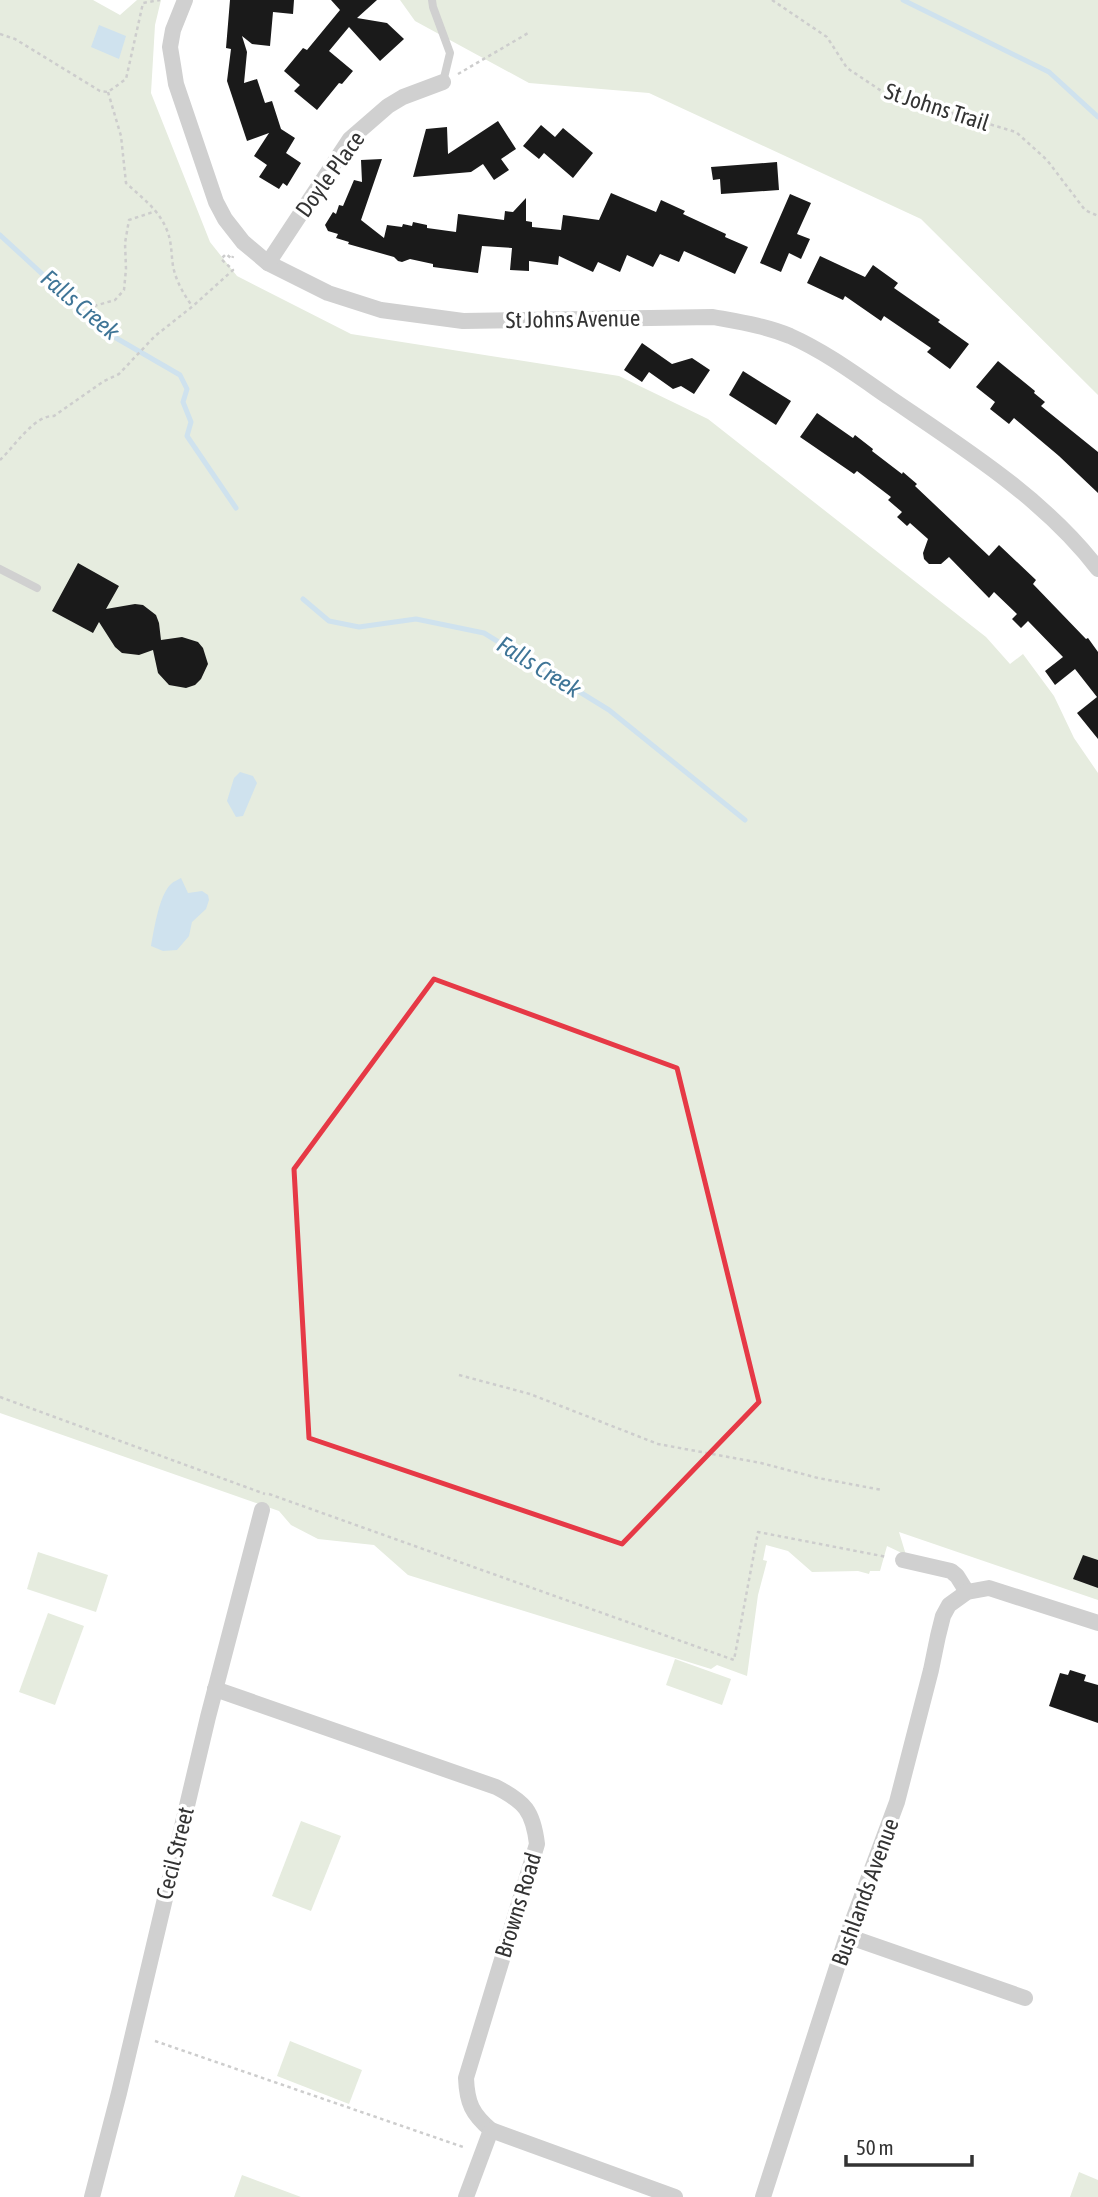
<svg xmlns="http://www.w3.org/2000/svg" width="1098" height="2197" viewBox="0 0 1098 2197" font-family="'Asap Condensed',sans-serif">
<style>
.green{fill:#e6ecdf}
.water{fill:#cfe2ee}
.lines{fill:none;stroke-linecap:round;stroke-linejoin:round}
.stream{stroke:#cfe2ee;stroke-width:5}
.building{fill:#1a1a1a}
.path{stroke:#cdcdcd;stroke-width:2.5;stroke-dasharray:3.5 3.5;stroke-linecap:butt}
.lane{stroke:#d0d0d0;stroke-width:8}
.street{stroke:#d0d0d0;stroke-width:16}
.marked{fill:none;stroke:#e63946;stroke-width:5;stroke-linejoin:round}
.labels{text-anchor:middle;stroke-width:7;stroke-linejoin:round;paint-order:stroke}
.street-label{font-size:23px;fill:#333;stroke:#fff}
.water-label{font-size:24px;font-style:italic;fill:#3f7597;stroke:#fff}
</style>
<rect width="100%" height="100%" fill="#fff"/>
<!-- green -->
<g class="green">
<path d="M0,0H93L120,15L137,0H161L155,25L151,93L210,242L237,276L351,334L619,376L708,419L986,637L1010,664L1023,654L1054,696L1074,738L1098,773V1600L899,1532L906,1555L887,1546L880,1571H870L869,1574L858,1571L812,1572L788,1551L766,1545L763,1560L767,1561L758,1595L747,1676L717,1665L711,1669L408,1575L374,1545L318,1539L291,1525L279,1511L0,1413Z"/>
<path d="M400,0H1098V395L921,219L649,93L529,83L415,21Z"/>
<path d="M38,1552L108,1575L96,1612L27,1589Z"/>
<path d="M48,1613L84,1626L55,1705L19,1692Z"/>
<path d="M675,1659L731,1679L722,1705L666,1685Z"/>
<path d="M301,1821L341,1836L311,1911L272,1896Z"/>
<path d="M290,2041L362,2070L349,2104L277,2076Z"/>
<path d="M1079,2172L1098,2180V2197H1070Z"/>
<path d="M242,2175L301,2197H234Z"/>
</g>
<!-- water -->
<g class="water">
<path d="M99,25L126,36L119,59L91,47Z"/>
<path d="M240,772L253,776L257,783L243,816L236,817L227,801L234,778Z"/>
<path d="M181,878L188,893L202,891L208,895L209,900L206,909L192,922L189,936L177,950L163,951L151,946C154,930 159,895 171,884C174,881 178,880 181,878Z"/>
</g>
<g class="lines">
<!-- stream -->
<g class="stream">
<path d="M903,0L1049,72L1098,117"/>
<path d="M0,235L104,331L180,375L187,389L183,402L191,422L187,436L236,508"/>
<path d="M303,599L329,621L359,627L416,619L484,633L609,710L745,820"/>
</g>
</g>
<!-- building -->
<g class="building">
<path d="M230,0H294L293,14L273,12L270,46L252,44L242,36L247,52L244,83L257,79L265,103L272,101L281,129L295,138L286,153L301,163L287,186L283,183L279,189L259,177L267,165L254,156L269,133L247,141L227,81L231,49L226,48Z"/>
<path d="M331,0H377L357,18L387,23L404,39L380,61L349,27L329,51L353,71L342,84L339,83L317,110L294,91L300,85L284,71L303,48L307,50L340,10Z"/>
<path d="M498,121L516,149L501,159L509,170L494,180L483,164L471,172L413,177L426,129L447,127L448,154Z"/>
<path d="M541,125L555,137L563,128L593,153L573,178L544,153L539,159L523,146Z"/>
<path d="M382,159L361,220L384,238L387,225L402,227L403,224L412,226L413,222L427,225V228L456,232L458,214L504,220L505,211L513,212L526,198V221L532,222V227L561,230L563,215L599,220L611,193L656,212L661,200L685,211L683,214L726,234L725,237L748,247L735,274L684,251L679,262L660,254L653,267L627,255L620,272L598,262L593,272L559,256L558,265L529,261V271L510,270L512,248L482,246L478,273L433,267V264L410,259L402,262L398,261L394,257L348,244L349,242L336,238L338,234L328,231L325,225L333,212L336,214L339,205L343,206L354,180L362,182L361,160Z"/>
<path d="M777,162L779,190L721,194L720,179L713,180L711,167Z"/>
<path d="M790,194L811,203L797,234L810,239L801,259L789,253L781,272L760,263Z"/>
<path d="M820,256L865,277L873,265L898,283L894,288L940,320L938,322L969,344L950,369L927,352L931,348L884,316L881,321L845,296L843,300L807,283Z"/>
<path d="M642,343L672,364L692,358L710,370L694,394L681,386L673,389L649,372L642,382L624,370Z"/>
<path d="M998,361L1035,391L1034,393L1045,402L1041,406L1098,452V493L1059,456L1014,418L1009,424L990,409L995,402L976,387Z"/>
<path d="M743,371L791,401L776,425L729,395Z"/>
<path d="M817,413L853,438L855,435L873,449L872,451L902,474L903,472L917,484L915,486L989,556L999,545L1036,580L1033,584L1086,639L1088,638L1098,652V739L1077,713L1097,697L1075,669L1055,685L1045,671L1063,657L1028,621L1021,628L1012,619L1017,614L994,592L989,598L949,557L941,564H929L924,559L923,553L928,539L910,523L907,526L897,517L902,512L888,500L891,497L857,471L854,474L800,437Z"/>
<path d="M78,563L119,586L106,609L135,604L143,605L156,615L159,623L161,640L182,637L198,642L203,648L208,664L201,679L195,685L186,688L169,685L158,673L153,650L139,655L122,653L115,647L99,622L93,633L52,611Z"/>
<path d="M1083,1555L1098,1560V1588L1073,1579Z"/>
<path d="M1070,1670L1086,1675L1084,1681L1098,1685V1723L1049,1706L1060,1673L1068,1675Z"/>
</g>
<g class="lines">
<!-- path -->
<g class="path">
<path d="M772,0L827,37L847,68L886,94L1016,132L1047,160L1085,210L1098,216"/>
<path d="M0,34L15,39L100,91L108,92L126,79L143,3L160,0"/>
<path d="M458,74L530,32"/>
<path d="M108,92L121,136L126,183C141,197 158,209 166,228C172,241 171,253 173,266C176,281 183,293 192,306"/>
<path d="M94,306L115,300L124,290L126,269L125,243L129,220L156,211"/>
<path d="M0,460C15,446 34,415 54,416L104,381L119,374L155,336L193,306L233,270L221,259L226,254L232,259L233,256"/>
<path d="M459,1375L530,1394L658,1444L761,1463L818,1478L882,1490"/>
<path d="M0,1397L265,1494"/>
<path d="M269,1494L734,1660L758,1532L887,1557"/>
<path d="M155,2041L466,2148"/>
</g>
<!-- lane -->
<g class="lane">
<path d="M432,0L433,7L450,53L443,82"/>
<path d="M0,569L37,588"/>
</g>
<!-- street -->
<g class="street">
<path d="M185,0L173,30L170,47L173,65L176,84L216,202L225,219L243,242L268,263L328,293L381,310L463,321L713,317C740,322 766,326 790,336C826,352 858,376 890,398C962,447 1045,499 1098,569"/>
<path d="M268,263L350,139L388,106L403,97L443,82"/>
<path d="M903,1560L951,1571L957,1576L967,1592"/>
<path d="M215,1689L496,1787C525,1802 533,1811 537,1844L466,2078C467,2103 472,2114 491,2130L675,2197"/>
<path d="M847,1936L1025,1998"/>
<path d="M92,2197L119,2093L208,1717L262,1510"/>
<path d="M466,2197L491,2130"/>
<path d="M763,2197L847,1936L897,1802L931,1670L938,1636L943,1616L949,1605L967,1592L989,1588L1098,1623"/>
</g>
</g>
<!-- marked area -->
<path class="marked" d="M434,979L677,1068L759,1402L622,1544L309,1438L294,1169Z"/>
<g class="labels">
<!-- street labels -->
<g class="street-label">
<text transform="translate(937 107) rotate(18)" y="8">St Johns Trail</text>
<text transform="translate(330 174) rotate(-54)" y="8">Doyle Place</text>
<text transform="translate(573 319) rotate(-1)" y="8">St Johns Avenue</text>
<text transform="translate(175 1853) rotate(-76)" y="8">Cecil Street</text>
<text transform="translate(865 1892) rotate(-70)" y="8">Bushlands Avenue</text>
<text transform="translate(518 1905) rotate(-73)" y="8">Browns Road</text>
</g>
<!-- water labels -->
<g class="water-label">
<text transform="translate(80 305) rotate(40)" y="8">Falls Creek</text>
<text transform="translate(539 667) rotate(32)" y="8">Falls Creek</text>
</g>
</g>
<!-- scale -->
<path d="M846 2155v10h126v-10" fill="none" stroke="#333333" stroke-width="3.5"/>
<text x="856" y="2155" font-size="21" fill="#333333" stroke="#ffffff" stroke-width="5" paint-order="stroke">50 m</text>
</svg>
